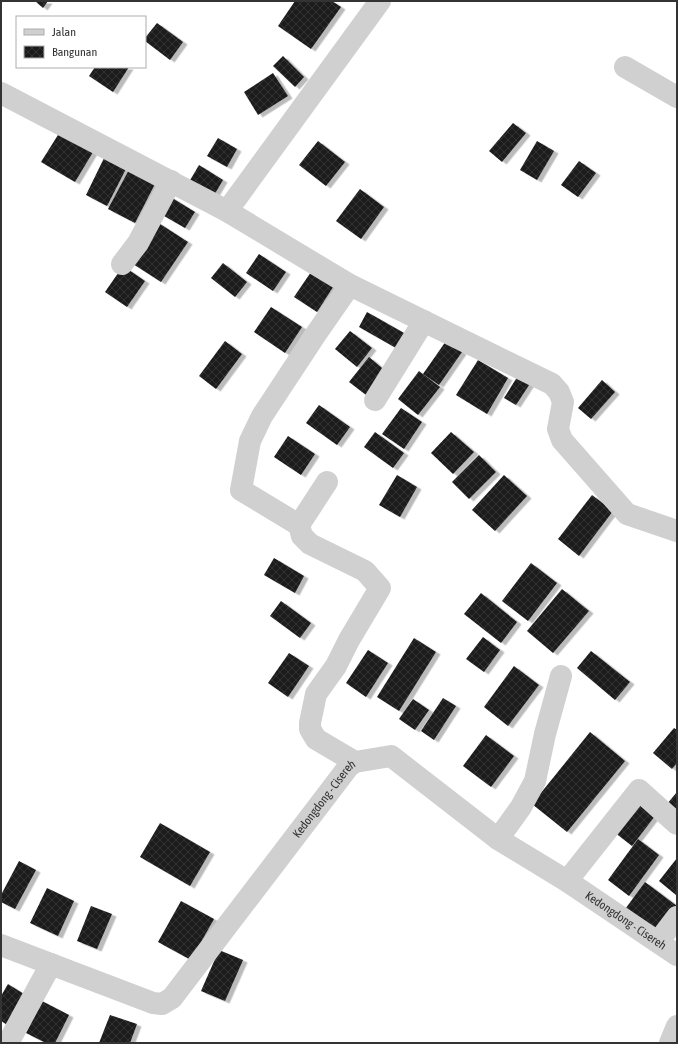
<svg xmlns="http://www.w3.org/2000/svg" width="678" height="1044" viewBox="0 0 678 1044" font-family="'Asap Condensed',sans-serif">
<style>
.building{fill:url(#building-cross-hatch);filter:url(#shadow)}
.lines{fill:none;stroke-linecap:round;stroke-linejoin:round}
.minor{stroke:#d0d0d0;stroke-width:22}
.labels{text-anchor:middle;stroke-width:4;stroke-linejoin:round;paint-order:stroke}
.street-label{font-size:12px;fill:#333;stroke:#fff}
</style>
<defs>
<pattern id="building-cross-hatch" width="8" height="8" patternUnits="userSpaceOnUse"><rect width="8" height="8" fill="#1a1a1a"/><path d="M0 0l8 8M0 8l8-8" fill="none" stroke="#333"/></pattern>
<filter id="shadow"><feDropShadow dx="4.5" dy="2.5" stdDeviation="0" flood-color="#0004"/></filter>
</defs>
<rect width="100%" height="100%" fill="#fff"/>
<!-- building -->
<g class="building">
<path d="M35,1H48L43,8Z"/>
<path d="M295,1H332L341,7L311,49L278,26Z"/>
<path d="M157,23L183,42L170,60L145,41V38Z"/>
<path d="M283,56L304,77L295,87L273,66Z"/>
<path d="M95,67H129L113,92L89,76Z"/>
<path d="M273,73L288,96L258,115L244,92Z"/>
<path d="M513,123L526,133L502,162L489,151Z"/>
<path d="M63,127L96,147L75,182L41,162Z"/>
<path d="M218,138L237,149L227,167L207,156Z"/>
<path d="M318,141L345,162L326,186L299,165Z"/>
<path d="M537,141L554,151L537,180L520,170Z"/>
<path d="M107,152L129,163L107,206L86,195Z"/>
<path d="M579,161L596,173L578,197L561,185Z"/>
<path d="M199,165L223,180L213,197L189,182Z"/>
<path d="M131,166L157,180L135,223L108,209Z"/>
<path d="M360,189L384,207L361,239L336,221Z"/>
<path d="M169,196L195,212L185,228L159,213Z"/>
<path d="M157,222L188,242L161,282L130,262Z"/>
<path d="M259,254L286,272L273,291L246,273Z"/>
<path d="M223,263L247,282L235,297L211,278Z"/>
<path d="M123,266L145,281L127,307L105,292Z"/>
<path d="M313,269L335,284L317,312L294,297Z"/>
<path d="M271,307L302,327L285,353L254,332Z"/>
<path d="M367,312L411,337L403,352L359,327Z"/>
<path d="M350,331L372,348L357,367L335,349Z"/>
<path d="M225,341L242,354L216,389L199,376Z"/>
<path d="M446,341L462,352L439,385L423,374Z"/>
<path d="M369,357L389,374L370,398L349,382Z"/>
<path d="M478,360L508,378L487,414L456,395Z"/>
<path d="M419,371L440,387L418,415L398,399Z"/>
<path d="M519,374L531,382L516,405L504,398Z"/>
<path d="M602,380L615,392L591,419L578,408Z"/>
<path d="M319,405L350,427L337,445L306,423Z"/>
<path d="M401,408L422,422L404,449L382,434Z"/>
<path d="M375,432L404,453L393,468L364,447Z"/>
<path d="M451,432L474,452L453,474L431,453Z"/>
<path d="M288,436L315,454L301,475L274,457Z"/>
<path d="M479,455L496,472L469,499L452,482Z"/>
<path d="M397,475L417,487L400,517L379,505Z"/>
<path d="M504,475L527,496L495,531L472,510Z"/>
<path d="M592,495L613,511L579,556L558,539Z"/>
<path d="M274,558L304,576L295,593L264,575Z"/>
<path d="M531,563L557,583L528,621L502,601Z"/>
<path d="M562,589L589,611L553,653L527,631Z"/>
<path d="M481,593L517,622L501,643L464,614Z"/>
<path d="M281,601L311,623L300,638L270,616Z"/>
<path d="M483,637L500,650L484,672L466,659Z"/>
<path d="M414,638L436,652L399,711L377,697Z"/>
<path d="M368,650L388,663L366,697L346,683Z"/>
<path d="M591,651L630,682L615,700L577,668Z"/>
<path d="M289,653L309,666L288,697L268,683Z"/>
<path d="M514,666L539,685L508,726L484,707Z"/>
<path d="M443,698L456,706L434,740L421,731Z"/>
<path d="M413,699L429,710L415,730L399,719Z"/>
<path d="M674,728L677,730V763L672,769L653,753Z"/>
<path d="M590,732L625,761L567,832L532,804Z"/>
<path d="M486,735L514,756L491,787L463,766Z"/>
<path d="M677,792V812L667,804Z"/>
<path d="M637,802L655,816L632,846L614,832Z"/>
<path d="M160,823L210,852L190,886L140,857Z"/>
<path d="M638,839L659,855L629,896L608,880Z"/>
<path d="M677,858V894L676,895L659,881Z"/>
<path d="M19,861L36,870L15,909L1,902V895Z"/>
<path d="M645,882L677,906V908L656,936L623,912Z"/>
<path d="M47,888L74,901L58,936L30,923Z"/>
<path d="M181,901L214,919L191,960L158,942Z"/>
<path d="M91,906L112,914L97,949L77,941Z"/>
<path d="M219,950L243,960L225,1001L201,991Z"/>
<path d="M8,984L27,996L9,1026L1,1021V996Z"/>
<path d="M42,1001L69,1015L55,1043H46L26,1033Z"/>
<path d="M110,1015L137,1024L130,1043H99Z"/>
</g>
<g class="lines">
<!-- minor -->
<g class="minor">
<path d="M625,67L677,97"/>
<path d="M1,93L227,211L350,285L552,384L559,392L563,402L558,429L562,440L627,514L677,531"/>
<path d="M227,211L380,1"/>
<path d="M122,264L138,243L171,181"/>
<path d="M350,285L316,334L262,416L250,441L241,490L299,525L302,536L310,544L365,571L380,588L349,640L336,666L316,694L310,723V729L316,739L355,762"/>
<path d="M375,400L424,321"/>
<path d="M299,525L327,482"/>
<path d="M498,839L521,807L535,781L545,734L561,676"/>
<path d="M567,881L639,790L677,824"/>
<path d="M658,942L677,917"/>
<path id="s1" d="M1,945L153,1003L162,1004L172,998L349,766L355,762L391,756L498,839L567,881L677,955"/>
<path d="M8,1043L51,964"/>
<path d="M670,1043L677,1026"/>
</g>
</g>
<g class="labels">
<!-- street labels -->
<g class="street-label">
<text dy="4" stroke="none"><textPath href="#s1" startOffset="434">Kedongdong - Cisereh</textPath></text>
<text dy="4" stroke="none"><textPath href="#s1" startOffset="806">Kedongdong - Cisereh</textPath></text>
</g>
</g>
<!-- border -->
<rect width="678" height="1044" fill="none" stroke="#333333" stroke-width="4"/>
<!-- legend -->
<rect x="16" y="16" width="130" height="52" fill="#ffffff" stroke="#adadad"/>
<rect x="24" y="29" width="20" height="6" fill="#d0d0d0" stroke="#adadad"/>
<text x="52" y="36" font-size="12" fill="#333333">Jalan</text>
<rect x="24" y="46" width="20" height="12" fill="url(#building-cross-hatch)" stroke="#adadad"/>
<text x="52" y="56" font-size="12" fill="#333333">Bangunan</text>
</svg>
